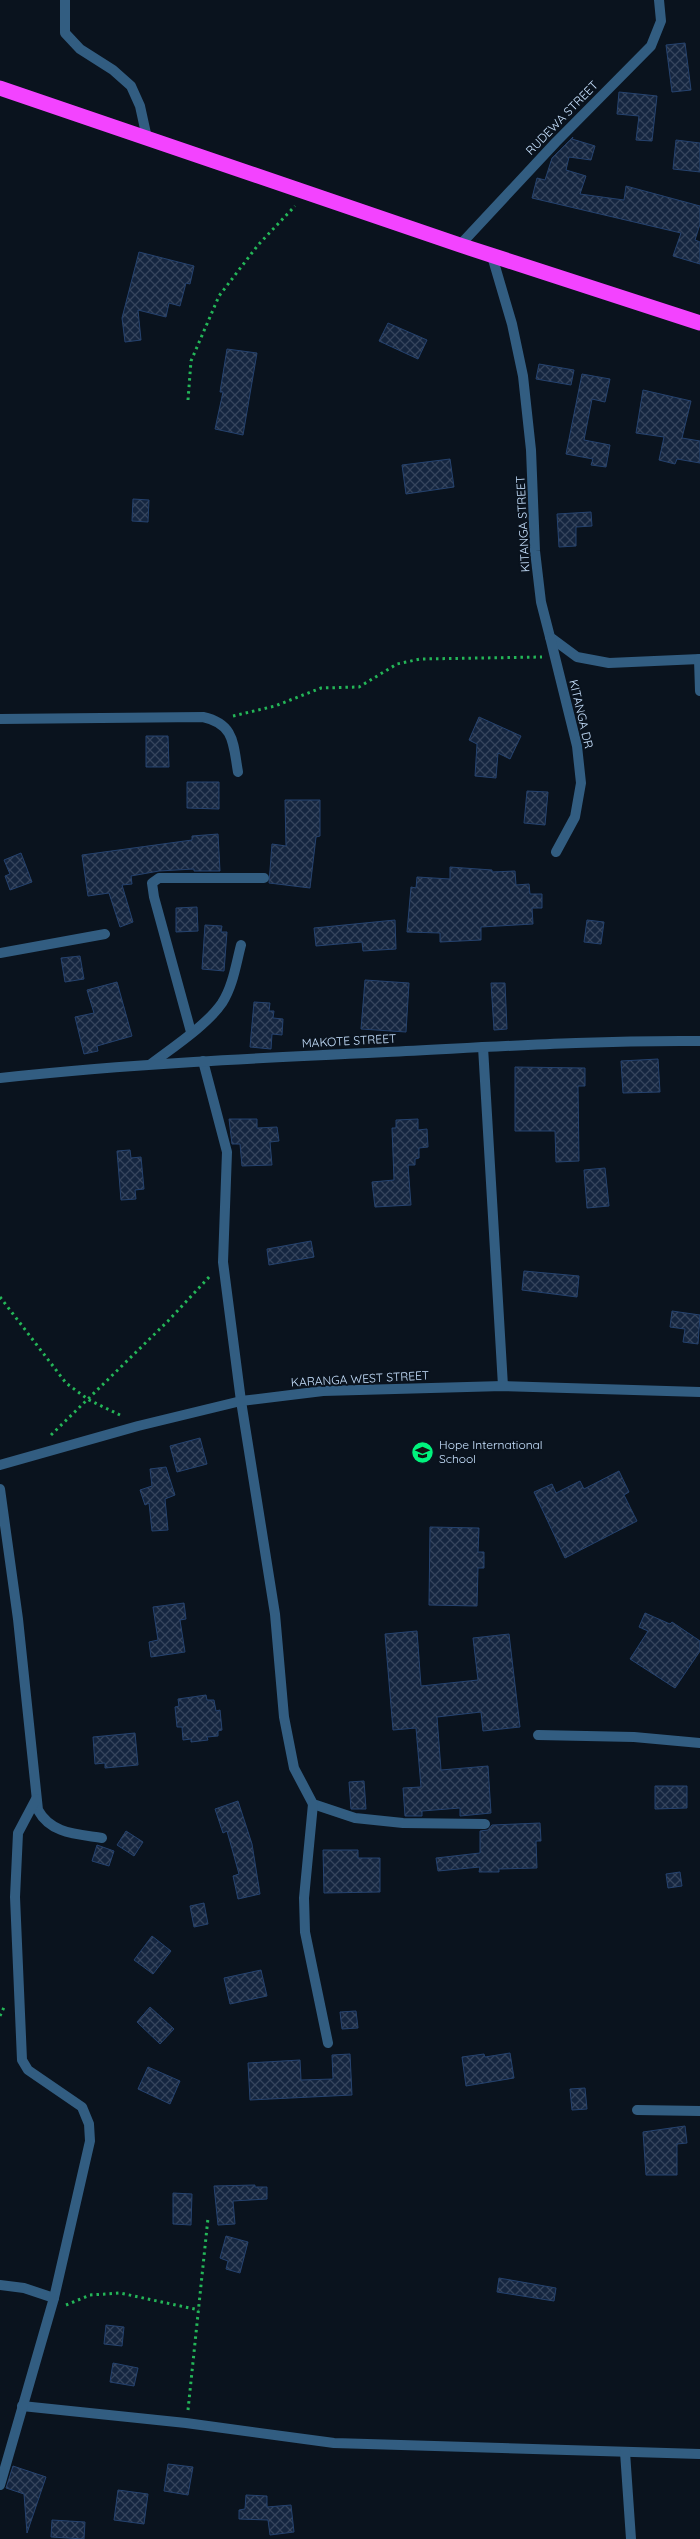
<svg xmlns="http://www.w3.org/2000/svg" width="700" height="2539" viewBox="0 0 700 2539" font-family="Quicksand,sans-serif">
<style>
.building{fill:url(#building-cross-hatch);stroke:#25426e}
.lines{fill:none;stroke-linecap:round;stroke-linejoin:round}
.path{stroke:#24b658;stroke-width:3;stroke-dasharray:2.5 4;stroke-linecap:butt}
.street{stroke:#325d81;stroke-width:10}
.highway{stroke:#f343ff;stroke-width:15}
.labels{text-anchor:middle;stroke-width:4;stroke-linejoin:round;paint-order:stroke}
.street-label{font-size:12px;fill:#c8e2ff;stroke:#0a131e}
.poi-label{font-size:12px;fill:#c8e2ff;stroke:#0a131e;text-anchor:start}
</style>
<defs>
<pattern id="building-cross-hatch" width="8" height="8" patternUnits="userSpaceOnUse" patternTransform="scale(1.25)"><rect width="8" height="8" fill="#152640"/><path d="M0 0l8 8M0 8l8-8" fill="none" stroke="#36455d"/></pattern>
</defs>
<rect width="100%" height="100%" fill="#0a131e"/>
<!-- building -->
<g class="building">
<path d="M685,43L691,90L672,92L666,45Z"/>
<path d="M619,92L657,96L652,141L636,140L639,116L617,114Z"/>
<path d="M573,137L572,139L595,146L591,160L569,157L566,170L586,176L580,194L624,200L626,186L700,206V224L695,240L700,242V264L673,256L681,233L532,198L537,178L545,180L552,158Z"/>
<path d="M676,140L700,143V172L673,169Z"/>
<path d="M139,252L194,266L190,284L186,283L180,306L169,303L166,317L138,310L141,340L125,342L122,318Z"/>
<path d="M388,323L427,340L418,359L379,341Z"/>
<path d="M227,349L257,353L243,435L215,429L223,392H220Z"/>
<path d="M539,364L574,370L571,385L536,379Z"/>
<path d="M582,374L610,379L605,402L592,399L584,440L610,445L606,467L591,465L593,459L566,454Z"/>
<path d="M643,390L691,401L682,438L700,441V463L677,459L675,464L659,460L664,437L636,433Z"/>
<path d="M450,459L454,487L406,494L402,465Z"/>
<path d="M133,499L149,500L148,522L132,521Z"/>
<path d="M591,512L592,526L576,527V546L559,547L557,514Z"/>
<path d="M479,717L521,736L510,759L498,753L496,778L475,776L477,744L469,740Z"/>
<path d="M146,736H168L169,767H146Z"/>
<path d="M187,782H219V809L187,808Z"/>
<path d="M527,791L548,792L545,825L524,823Z"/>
<path d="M285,800H320V836L316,837L310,888L269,883L272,844L286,846Z"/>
<path d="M218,834L220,871H194V869L159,871L131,876L132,884L122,885L133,922L120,927L109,893L88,896L82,855L192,840V836Z"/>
<path d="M21,853L32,882L10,890L5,876L10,874L4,860Z"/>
<path d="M450,867L492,870V872L515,871L516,885L529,884L530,894H542V908H532L533,924L481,927V940L440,942V933L407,932L411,887L416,888L417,877L450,879Z"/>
<path d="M197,907L198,931L176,932V908Z"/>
<path d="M395,920L396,949L363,951L362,942L316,946L314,928Z"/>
<path d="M587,920L604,922L601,944L584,942Z"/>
<path d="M205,925L222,926L221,932H227L224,971L202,969Z"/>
<path d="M80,956L84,979L65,982L61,958Z"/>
<path d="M365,980L409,983L406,1032L361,1029Z"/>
<path d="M117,982L132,1036L97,1046L98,1051L84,1054L75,1017L94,1013L87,990Z"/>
<path d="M491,983H505L507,1029L494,1030Z"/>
<path d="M254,1002L270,1003L269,1011H274L273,1018L283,1019L282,1035L272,1034L271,1049L250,1047Z"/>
<path d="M658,1059L660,1092L623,1093L621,1061Z"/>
<path d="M515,1067L585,1068V1086H578L579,1161L556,1162L555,1131H515Z"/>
<path d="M229,1119H257V1128L277,1127L279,1141L270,1142L272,1165L242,1166L240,1144H232Z"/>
<path d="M418,1119V1130L427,1129L428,1147L419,1148V1158L415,1159V1165H408L411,1205L375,1207L372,1182L394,1180L392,1128H396V1120Z"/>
<path d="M130,1150L131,1158L141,1157L144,1189L135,1190L136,1199L121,1200L117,1151Z"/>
<path d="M605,1168L609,1206L587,1208L584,1170Z"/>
<path d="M311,1241L314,1257L269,1265L267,1249Z"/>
<path d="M524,1271L579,1276L577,1297L522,1290Z"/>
<path d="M672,1311L700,1315L698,1344L683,1342L685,1329L670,1327Z"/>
<path d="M200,1438L207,1464L177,1472L170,1446Z"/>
<path d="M166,1467L175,1495L165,1499L168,1530L152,1531L149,1503L145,1505L140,1490L152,1486L150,1469Z"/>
<path d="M619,1471L629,1492L624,1495L637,1521L565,1558L534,1492L552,1484L556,1493L580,1481L584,1489Z"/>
<path d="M430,1527L479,1528L478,1552H484V1568H478L477,1606L429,1605Z"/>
<path d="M184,1603L186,1619L180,1620L185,1652L151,1657L149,1642L158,1640L153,1607Z"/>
<path d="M645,1613L670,1624L672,1622L700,1641V1651L675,1688L630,1659L648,1631L639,1627Z"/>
<path d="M417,1631L421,1686L478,1680L473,1638L509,1634L520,1727L483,1731L481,1712L437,1717L441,1770L488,1766L491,1813L460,1816V1808L422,1811V1816H405L403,1788L421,1787L416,1728L393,1730L385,1634Z"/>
<path d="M206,1695L207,1700H214L216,1711L220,1710L222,1730L218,1731V1736L207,1737L208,1740L191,1742V1739L183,1740L182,1727H177L175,1707L179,1706L178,1699Z"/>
<path d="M135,1733L138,1765L105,1768V1763L95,1764L93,1737Z"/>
<path d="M364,1781L366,1809H351L349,1782Z"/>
<path d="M655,1786H687V1808L655,1809Z"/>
<path d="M238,1801L252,1844L260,1894L238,1899L233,1876L239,1874L227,1831L223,1833L215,1809Z"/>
<path d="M540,1823L541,1841H536L537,1868L499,1869V1872H479L480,1867L438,1871L436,1858L480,1853V1831L488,1830L492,1825Z"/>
<path d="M126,1831L143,1842L134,1856L117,1845Z"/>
<path d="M97,1845L114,1851L109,1866L92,1861Z"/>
<path d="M323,1850H358V1858H380V1892L324,1893Z"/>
<path d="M680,1872L682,1886L668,1888L666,1874Z"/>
<path d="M204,1903L208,1924L194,1927L190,1906Z"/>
<path d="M152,1936L171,1951L153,1974L134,1960Z"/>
<path d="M261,1970L267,1996L230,2004L224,1978Z"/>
<path d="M150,2007L174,2029L160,2044L137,2022Z"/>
<path d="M356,2011L358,2028L342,2029L340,2012Z"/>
<path d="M510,2053L514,2078L466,2086L462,2057L484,2054L485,2057Z"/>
<path d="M350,2054L352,2095L250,2100L248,2063L300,2060L301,2080L333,2079L332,2055Z"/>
<path d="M148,2067L180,2081L170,2104L138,2089Z"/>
<path d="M585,2088L587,2109L572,2110L570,2089Z"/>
<path d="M685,2126L687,2143L677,2144V2175H646L643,2132Z"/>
<path d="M255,2185V2187H267V2199L233,2201L235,2224L218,2225L214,2186Z"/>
<path d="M173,2193L192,2194L191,2225L173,2224Z"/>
<path d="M226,2236L248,2242L240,2273L226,2269L228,2261L220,2258Z"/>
<path d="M499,2278L556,2288L554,2301L497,2292Z"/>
<path d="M106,2325L124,2327L122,2346L104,2344Z"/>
<path d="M113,2363L138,2368L134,2386L110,2382Z"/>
<path d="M168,2464L193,2467L188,2495L164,2491Z"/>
<path d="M13,2466L46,2477L27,2533L24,2494L6,2488Z"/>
<path d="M118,2490L148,2494L144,2524L114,2520Z"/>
<path d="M246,2495L267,2496V2507L291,2505L294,2532L270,2535L268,2520L239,2519V2510L245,2509Z"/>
<path d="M52,2520L85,2522L84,2539L51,2537Z"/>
</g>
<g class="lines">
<!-- path -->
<g class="path">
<path d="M188,400L191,361L219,296L258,245L295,206"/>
<path d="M233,716L275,706L321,688L359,687L397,664L420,659L542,657"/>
<path d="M0,1297L66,1383L89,1400L120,1415"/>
<path d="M51,1435L168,1321L211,1275"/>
<path d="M0,2016L5,2005"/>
<path d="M66,2305L90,2295L120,2293L199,2310"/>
<path d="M188,2410L208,2218"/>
</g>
<!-- street -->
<g class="street">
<path d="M65,0V33L80,49L113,70L131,86L140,106L147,138"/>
<path d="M460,245L556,142L651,46L661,21L659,0"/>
<path d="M492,256L512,324L523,376L531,450L535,551L541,602L550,637L577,657L609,663L700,659"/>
<path d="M550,637L577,746L581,783L575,817L556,852"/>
<path d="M699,659L700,691"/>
<path d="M0,719L203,717C235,724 233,744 238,772"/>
<path d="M0,953L105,934"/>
<path d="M191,1032L154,897L152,883L159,878H264"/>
<path d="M483,1047L503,1386"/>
<path d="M203,1061L227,1152L223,1262L241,1401L275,1614L284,1717L294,1768L313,1804L355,1818L403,1823L485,1824"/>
<path d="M151,1064C172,1048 207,1025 222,1003C233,986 236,964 241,945"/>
<path d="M0,1078C129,1064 258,1058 387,1052C492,1047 596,1040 700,1041"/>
<path d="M0,1465L138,1426L241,1401L323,1391L503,1386L700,1392"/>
<path d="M0,1489L18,1619L38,1810C51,1834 77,1834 102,1838"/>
<path d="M538,1735L634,1737L700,1743"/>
<path d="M313,1804L304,1898L305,1932L328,2043"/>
<path d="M637,2110L700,2111"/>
<path d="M0,2285L24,2288L54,2298"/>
<path d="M22,2406L186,2423L334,2443L700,2454"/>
<path d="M625,2452L631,2539"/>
<path d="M0,2485L54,2298L90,2141L89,2124L82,2107L28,2070L22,2060L15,1897L18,1833L36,1799"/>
</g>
<!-- highway -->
<path class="highway" d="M0,88L460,245L700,323"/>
</g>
<!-- icons -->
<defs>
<symbol id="school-disc" viewBox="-11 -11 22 22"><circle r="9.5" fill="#00f37d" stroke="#0a131e"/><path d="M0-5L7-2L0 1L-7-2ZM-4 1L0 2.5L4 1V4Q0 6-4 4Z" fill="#111"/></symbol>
</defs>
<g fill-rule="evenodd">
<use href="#school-disc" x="410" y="1440" width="25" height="25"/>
</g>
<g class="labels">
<!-- street labels -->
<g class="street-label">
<text transform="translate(562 118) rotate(-46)" y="4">RUDEWA STREET</text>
<text transform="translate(523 524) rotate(-93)" y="4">KITANGA STREET</text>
<text transform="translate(581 714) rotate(77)" y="4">KITANGA DR</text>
<text transform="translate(349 1041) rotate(-3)" y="4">MAKOTE STREET</text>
<text transform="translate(360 1379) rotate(-3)" y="4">KARANGA WEST STREET</text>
</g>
<!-- poi labels -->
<g class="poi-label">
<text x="439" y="1449">Hope International<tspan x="439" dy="14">School</tspan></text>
</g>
</g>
</svg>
